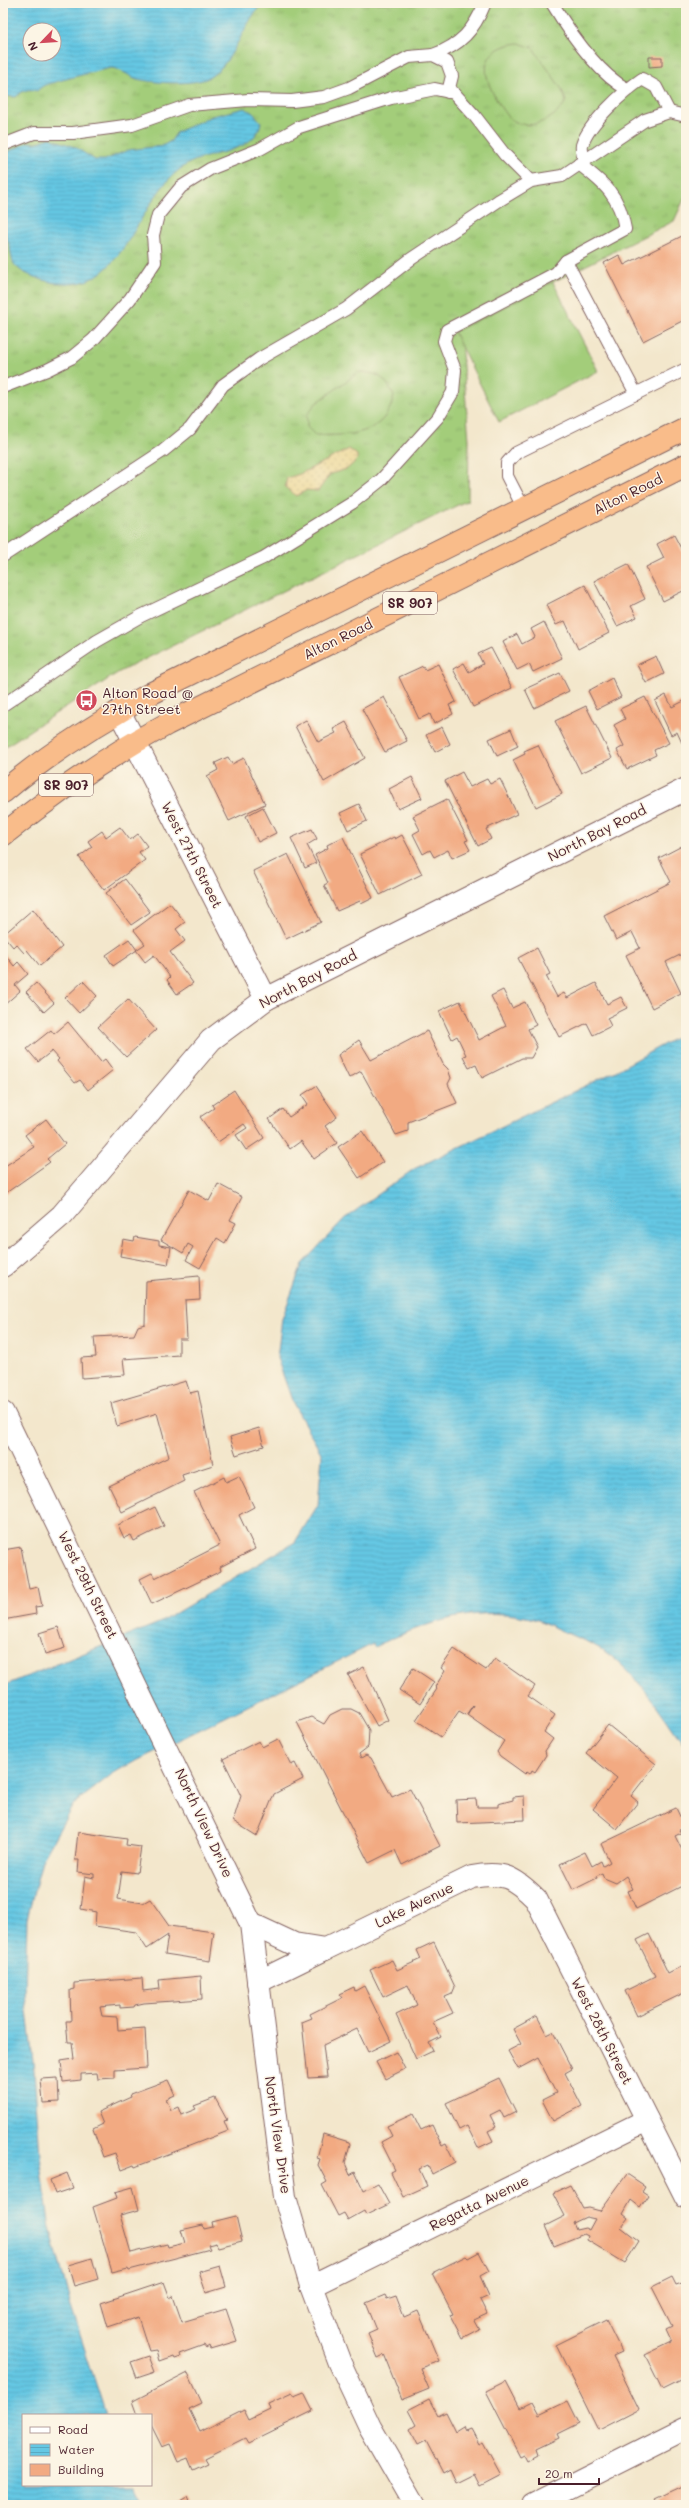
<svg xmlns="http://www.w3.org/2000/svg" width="689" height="2508" viewBox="0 0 689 2508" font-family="Mali,sans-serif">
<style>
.grass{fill:url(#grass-tufts);stroke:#767652;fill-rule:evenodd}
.sand{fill:url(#sand-dots);stroke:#9c7c64}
.pitch{fill:#a3cd7a;stroke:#767652}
.water{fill:url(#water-rules);stroke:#587387;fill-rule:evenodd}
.building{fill:#f2aa82;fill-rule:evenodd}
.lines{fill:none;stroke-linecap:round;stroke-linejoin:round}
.service-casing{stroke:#856563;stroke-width:14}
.minor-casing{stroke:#856563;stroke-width:24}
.trunk-casing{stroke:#856563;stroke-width:24}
.service{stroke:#fff;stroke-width:12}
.minor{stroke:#fff;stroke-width:22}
.trunk{stroke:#f9bc8a;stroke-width:22}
.labels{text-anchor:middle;stroke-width:3;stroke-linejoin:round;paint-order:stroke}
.shield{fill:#fcf5e5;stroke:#7f5f63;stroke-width:1}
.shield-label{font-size:13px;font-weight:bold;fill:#4a1f2b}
.street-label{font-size:14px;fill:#4a1f2b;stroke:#fcf5e5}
.poi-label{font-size:14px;fill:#4a1f2b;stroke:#fcf5e5;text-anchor:start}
</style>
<defs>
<pattern id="grass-tufts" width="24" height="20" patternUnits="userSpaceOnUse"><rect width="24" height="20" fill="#a3cd7a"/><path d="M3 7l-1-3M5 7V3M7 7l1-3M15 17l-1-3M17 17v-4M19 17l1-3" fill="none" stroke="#8eb06a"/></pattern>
<pattern id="sand-dots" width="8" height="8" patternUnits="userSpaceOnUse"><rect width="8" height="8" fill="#eeda9e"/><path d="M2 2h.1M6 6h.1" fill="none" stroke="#cebb88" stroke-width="1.8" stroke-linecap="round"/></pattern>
<pattern id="water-rules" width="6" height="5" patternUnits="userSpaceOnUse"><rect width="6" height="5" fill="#65c7e3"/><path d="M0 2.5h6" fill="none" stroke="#59aac3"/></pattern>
</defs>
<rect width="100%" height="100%" fill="#fcf5e5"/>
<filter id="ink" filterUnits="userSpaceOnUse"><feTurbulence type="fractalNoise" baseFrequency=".025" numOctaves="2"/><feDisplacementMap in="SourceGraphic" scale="8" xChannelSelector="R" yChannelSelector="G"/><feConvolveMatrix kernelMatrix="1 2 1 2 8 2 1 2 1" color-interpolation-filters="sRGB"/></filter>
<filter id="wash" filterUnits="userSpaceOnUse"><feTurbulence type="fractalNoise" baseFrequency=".012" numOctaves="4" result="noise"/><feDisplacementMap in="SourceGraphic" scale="16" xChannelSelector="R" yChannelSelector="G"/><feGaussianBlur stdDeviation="0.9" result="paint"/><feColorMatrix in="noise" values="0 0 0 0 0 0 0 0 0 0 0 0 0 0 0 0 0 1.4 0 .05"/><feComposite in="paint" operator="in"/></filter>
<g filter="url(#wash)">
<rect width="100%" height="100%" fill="#f3e7cc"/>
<!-- grass -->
<path class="grass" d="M3,3H686V195L674,221L460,329L469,440L468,500L119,672L3,748ZM30,30H54V54H30Z"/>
<!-- sand -->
<path class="sand" d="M349,449L357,455V460L347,469L330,474L318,491L307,490L296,496L285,487L287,478L300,474Z"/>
<!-- pitch -->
<g class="pitch">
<path d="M519,43L533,48L561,88L566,101C558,117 532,132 514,121C506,117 499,105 495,97C479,68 484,47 519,43Z"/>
<path d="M553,282L598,371L499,422L454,332Z"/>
<path d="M359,372C380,373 385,378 394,396C385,436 350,436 315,435L307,427V415L315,404Z"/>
</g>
<!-- water -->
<g class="water">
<path d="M3,3H263C242,24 236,60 210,77C195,86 154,83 137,79C129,76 120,69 112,68C107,68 50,83 45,85C42,86 39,89 37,91C28,88 23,90 16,97L3,96ZM30,30H54V54H30Z"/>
<path d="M245,108L253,113L261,122C256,154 208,151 186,165C132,198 126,309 40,279C31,276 20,272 14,264C11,258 11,253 10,247C8,240 4,233 3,227C0,204 3,178 3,154L29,142L35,143L50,138L75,147L95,160H105L128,150L162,146L171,141L177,132L212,116Z"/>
<path d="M686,1032V1748C664,1716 633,1667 599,1648C590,1642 579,1639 569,1634C559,1630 548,1624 538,1620C480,1603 426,1622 374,1647L373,1644L116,1771L73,1805L42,1860L27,1919L25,1994L34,2070L40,2156L49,2223L72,2310L106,2415H23V2485H134L144,2505H3V1686L159,1623L295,1542L318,1505L322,1455L293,1403L277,1358L282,1319L302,1264L344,1219L414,1169L614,1072Z"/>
</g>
<g id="blocks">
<!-- building -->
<g class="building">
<path d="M649,57H662V66L649,67Z"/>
<path d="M686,234V319L643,341L604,263L619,255L624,265Z"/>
<path d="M674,535L686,558V597L683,591L663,601L646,567L664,558L657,544Z"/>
<path d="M628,564L645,599L631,606L637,617L617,626L594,581Z"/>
<path d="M585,585L609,633L578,649L565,621L556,625L546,605Z"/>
<path d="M544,622L562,658L533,672L529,664L517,670L503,642L517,634L522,644L535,637L531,629Z"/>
<path d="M491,648L512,688L473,707L453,669L464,663L469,672L483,664L478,654Z"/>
<path d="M656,656L664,674L646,683L637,665Z"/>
<path d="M438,664L456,702L449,705L453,714L434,724L430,714L419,719L399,677L423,666L425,670Z"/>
<path d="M560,673L569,691L534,708L525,689Z"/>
<path d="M612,678L621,697L597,709L588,691Z"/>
<path d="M666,695L672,707L686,700V741L682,743L677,732L671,735L655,701Z"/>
<path d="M384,697L407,741L385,752L362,709Z"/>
<path d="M645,697L669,743L654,750L656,755L627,769L617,750L624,746L614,725L625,719L620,709Z"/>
<path d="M586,706L612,758L581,773L555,721Z"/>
<path d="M306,720L318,742L336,733L333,729L346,722L365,758L324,782L295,726Z"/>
<path d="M442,727L450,744L435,752L426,735Z"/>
<path d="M511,729L518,746L497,756L489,739Z"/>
<path d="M538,745L562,794L536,807L513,760L525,754L524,751Z"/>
<path d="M228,757L232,764L244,758L265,804L229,821L207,776L218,770L215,763Z"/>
<path d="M462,772L470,787L487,779L490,784L500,779L517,814L486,829L491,839L478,846L445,781Z"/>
<path d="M412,777L422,798L398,809L389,789Z"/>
<path d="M447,799L468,840L465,841L470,850L452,858L448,850L434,857L430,850L423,854L413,834L420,830L413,816Z"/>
<path d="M359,804L367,821L348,830L340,813Z"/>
<path d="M263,807L276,833L258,842L246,816Z"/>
<path d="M120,827L130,840L138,834L147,846L139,852L145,860L104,890L79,857L92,847L88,841L102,831L106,837Z"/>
<path d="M312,829L317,839L307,845L316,863L305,868L291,838Z"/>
<path d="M402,835L422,874L380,895L360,854L394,837L395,839Z"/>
<path d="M343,837L373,898L361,904L360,901L337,911L324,885L328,883L315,855L328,848L327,845Z"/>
<path d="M682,846L686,854V952L666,962L681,993L652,1008L626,955L640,948L632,932L616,940L604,916L671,882L659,858Z"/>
<path d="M288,854L321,922L286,939L253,871Z"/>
<path d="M125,879L150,912L131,925L106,893Z"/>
<path d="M170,903L185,922L176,929L185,941L170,952L193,983L177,994L167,980L170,977L154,955L145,962L136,950L145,944L134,930Z"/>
<path d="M33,909L62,947L40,966L27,950L24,953L16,944L13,947L3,935Z"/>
<path d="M129,939L137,950L113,966L106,955Z"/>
<path d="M537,948L550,974L546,976L557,997L564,993L567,998L596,983L607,1004L621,997L627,1008L607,1018L611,1026L593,1035L587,1023L559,1037L518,958Z"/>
<path d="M3,952L14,966L18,962L28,974L15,985L20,991L3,1006Z"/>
<path d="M83,981L97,996L79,1013L65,998Z"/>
<path d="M36,983L54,1003L44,1012L26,992Z"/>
<path d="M503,990L512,1008L525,1002L536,1025L528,1029L537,1047L531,1058H522L482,1078L476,1065L469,1068L463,1056L466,1055L457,1036L452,1039L439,1011L460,1001L479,1040L506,1026L491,996Z"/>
<path d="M128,999L156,1030L126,1057L98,1027Z"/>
<path d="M68,1022L101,1062L105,1059L113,1070L88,1090L80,1080L75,1083L57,1061L59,1059L52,1051L38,1062L27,1049L51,1030L54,1034Z"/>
<path d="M427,1031L443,1064L448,1069L451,1078L448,1084L457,1103L408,1122V1131L396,1135L361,1071L349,1078L338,1055L359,1040L371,1060Z"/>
<path d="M316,1086L337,1117L325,1126L337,1143L314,1159L301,1141L290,1149L269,1119L283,1109L289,1117L308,1104L302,1095Z"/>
<path d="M234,1090L264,1138L246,1150L236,1135L247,1128L244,1124L218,1142L200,1117L214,1108L212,1105Z"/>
<path d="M46,1119L65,1144L47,1159L50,1162L3,1195V1164L5,1166L34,1147L25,1135Z"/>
<path d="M362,1131L383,1162L359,1178L338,1147Z"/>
<path d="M218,1184L242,1197L230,1220L236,1223L225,1243L217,1238L200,1268L186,1260L193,1247L188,1244L183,1253L161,1240L189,1190L209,1201Z"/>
<path d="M135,1237L159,1241V1245L171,1247L168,1265L120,1256L123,1239L134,1241Z"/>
<path d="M199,1276L200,1299L185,1300L187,1339H179V1355L123,1359L125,1375L82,1378L81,1358L96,1357L94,1337L134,1335L138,1326L145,1324L146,1281Z"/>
<path d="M186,1381L190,1393L198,1391L213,1465L182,1475L184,1481L122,1512L109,1486L169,1457L157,1413L117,1426L111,1403Z"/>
<path d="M259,1428L264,1446L236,1455L230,1437Z"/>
<path d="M239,1476L254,1507L239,1515L255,1549L220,1567L221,1571L152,1604L140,1579L152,1573L155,1578L220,1545L194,1492L224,1477L226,1482Z"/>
<path d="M155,1507L164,1526L134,1541L131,1535L124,1538L118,1525Z"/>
<path d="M21,1547L29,1589L38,1587L42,1606L35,1607L36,1614L3,1620V1550Z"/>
<path d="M58,1627L65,1648L45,1654L39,1633Z"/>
<path d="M454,1649L486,1670L495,1658L535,1686L528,1696L555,1715L544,1732L553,1739L545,1751L546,1755L535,1772L532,1770L530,1774L527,1772L525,1774L500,1756L497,1752L504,1741L467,1715L473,1705L466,1715L459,1711L441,1737L416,1720L437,1689L435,1687L445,1671L441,1668Z"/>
<path d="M364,1667L388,1720L377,1726L348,1675Z"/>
<path d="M413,1668L434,1682L420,1704L399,1690Z"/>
<path d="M342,1709H351L359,1713L369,1730L368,1747L359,1754L361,1758L366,1755L371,1758L392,1797L410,1789L440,1846L402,1865L395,1850L369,1863L297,1722L311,1717L324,1724L330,1715Z"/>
<path d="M608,1725L656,1764L631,1796L638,1802L617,1829L593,1809L617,1778L586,1753Z"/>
<path d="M278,1739L291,1765L295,1763L303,1779L274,1794L257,1836L233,1821L241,1796L223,1759L259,1741L262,1747Z"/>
<path d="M524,1796L525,1820L457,1823L456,1800L476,1799L477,1807H498V1804L513,1800V1797Z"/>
<path d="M676,1808L685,1827L679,1830L681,1833L675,1836L686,1858V1884L636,1909L628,1891L633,1889L626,1876L616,1883L604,1878L602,1873L596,1876L597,1878L573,1890L560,1864L585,1852L592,1866L601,1861L603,1866L610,1862L601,1844Z"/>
<path d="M78,1832L127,1839L126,1845L141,1847L137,1873L122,1871L118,1899L143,1903L150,1899L169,1926L214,1932L210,1961L165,1954L168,1935L147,1949L136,1932L95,1926L96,1912L81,1909L85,1876L94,1878V1874L78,1872L79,1860H75Z"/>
<path d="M649,1934L668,1973L686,1964V1992L637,2016L625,1991L655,1976L637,1940Z"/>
<path d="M434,1942L455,1987L452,1994L445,1997L453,2013L433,2022L441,2037L429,2043L433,2051L416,2059L396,2015L417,2005L408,1985L383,1997L370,1970L392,1960L397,1970L421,1959L417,1950Z"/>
<path d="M201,1976L202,1999L144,2003L135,2005L134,2007L120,2008V2005L100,2007L102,2016L117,2017L118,2030L145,2028L147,2068L115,2070V2078L98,2079L97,2073L81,2074V2080L63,2082L61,2061L74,2059L72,2042H68L66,2021H71L70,1990L74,1989V1983L142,1978L143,1991L160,1989L159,1980Z"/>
<path d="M364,1986L391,2041L368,2052L357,2029L323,2045L327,2077L308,2078L302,2022L312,2018L310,2014L342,1998L339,1994L354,1987L355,1991Z"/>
<path d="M537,2016L547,2035L553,2032L572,2069L565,2073L582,2106L553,2121L542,2100L556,2093L538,2058L518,2069L508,2051L521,2044L513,2029Z"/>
<path d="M396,2052L405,2069L385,2079L376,2062Z"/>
<path d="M686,2058V2070L681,2061Z"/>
<path d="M58,2078L59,2102L43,2103L41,2079Z"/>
<path d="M499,2078L516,2112L504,2118L500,2110L490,2115L496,2127L488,2131L493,2141L478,2148L467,2126L459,2130L446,2103Z"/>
<path d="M168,2080L175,2095L166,2099L171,2110L178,2107L181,2115L196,2109L194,2106L215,2098L227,2120L224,2121L228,2131L135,2167L134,2165L121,2170L115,2153L103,2157L93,2129L103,2124L98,2112L131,2097L130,2094Z"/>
<path d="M413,2114L421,2130L432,2125L442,2146L446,2144L455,2162L432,2174L428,2165L419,2169L427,2186L403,2197L391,2172L395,2170L381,2142L392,2136L387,2126Z"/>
<path d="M323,2134L349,2142L350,2144L345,2163L350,2175L355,2172L364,2191L378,2184L389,2204L366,2215L364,2211L348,2220L344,2213L338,2216L322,2185L327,2182L318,2165L320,2159L317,2158Z"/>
<path d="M67,2173L73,2188L55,2194L50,2180Z"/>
<path d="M627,2174L645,2186L642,2191L648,2195L640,2207L631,2200L623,2214L628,2218L621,2227L639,2241L625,2263L587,2240L588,2236L584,2234L554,2246L545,2226L565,2216L553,2193L570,2185L583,2209L589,2208L600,2211ZM586,2217L595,2219L589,2230L585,2228L576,2230L573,2223Z"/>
<path d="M133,2187L139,2210L120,2215L131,2253L167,2244L168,2247L185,2243L181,2230L203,2225L204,2229L213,2227L212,2222L236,2216L242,2241L218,2247L216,2243L208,2245L210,2249L129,2270L128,2268L112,2272L93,2207L117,2198L115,2192Z"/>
<path d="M479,2252L489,2271L480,2276L489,2296L480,2300L487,2314L474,2320L479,2329L462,2338L450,2315L453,2314L432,2273L466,2256L468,2258Z"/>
<path d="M92,2258L98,2279L74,2286L68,2265Z"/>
<path d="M220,2266L226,2287L206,2293L199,2272Z"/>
<path d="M672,2277L676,2285L682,2283L686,2292V2377L662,2389L645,2355L672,2342L666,2329L672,2326L652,2287Z"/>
<path d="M164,2282L170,2298L173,2296L182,2322L226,2309L237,2341L210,2349L209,2346L206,2348L204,2345L179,2354L180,2356L174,2358L173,2356L159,2361L156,2350L149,2351L138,2317L108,2327L101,2303Z"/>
<path d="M385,2295L387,2299L396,2296L404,2317L418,2311L439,2361L420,2368L429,2389L402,2400L384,2355L378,2358L368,2334L377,2330L366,2303Z"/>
<path d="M606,2320L622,2352L613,2356L639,2409L598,2430L556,2345Z"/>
<path d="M149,2356L155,2372L137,2378L131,2362Z"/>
<path d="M188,2373L202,2403L189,2409L200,2432L244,2410L249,2420L270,2410L268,2404L292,2393L294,2397L304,2393L313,2411L248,2443L245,2438L205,2458L208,2463L193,2470L188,2458L178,2462L170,2444L162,2447L151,2425V2415H138L133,2401Z"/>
<path d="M506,2381L520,2408L532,2402L539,2415L568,2401L579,2423L557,2434L559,2438L536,2449L538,2455L527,2461L524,2455L520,2457L486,2391Z"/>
<path d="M429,2399L438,2416L446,2412L456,2432L464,2427L466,2431L471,2429L479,2444L483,2442L501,2475L480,2486L474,2474L456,2483L450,2470L443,2474L426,2441L418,2445L410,2429L416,2425L408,2410Z"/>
<path d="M686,2485V2505H657L654,2500Z"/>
<path d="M187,2498L190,2505H174Z"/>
</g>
</g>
</g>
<g filter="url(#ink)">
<use href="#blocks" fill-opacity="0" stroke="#856563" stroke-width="1"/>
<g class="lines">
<defs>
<g id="service">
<path d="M552,3C569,31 598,74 627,89"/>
<path d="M433,55C461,45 474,30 485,3"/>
<path d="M3,145L34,133H73L132,125L189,105L248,100L292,101L324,97L349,88L409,57L433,55L447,62L452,76L448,92"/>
<path d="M584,160C583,156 581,150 582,145C589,123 623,92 642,79L656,87L669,112"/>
<path d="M566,261L636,394"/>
<path d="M3,387L47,370L71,358L93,340L130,299L155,262L153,235L158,215L181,187L210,169L260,149L299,127L391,98L435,89L454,93L474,115L505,155L531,181"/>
<path d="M524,509L507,476V463L516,453L686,369"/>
<path d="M3,556L163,451L190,429L223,385L259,359L346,309L411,259L498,201L531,181L562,176L645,120L669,112L686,116"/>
<path d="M3,705L97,641L141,616L263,558L352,503L381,480L438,417L453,392L455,370L444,341L447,330L556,273L566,261L625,229C620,196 604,183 579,164"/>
</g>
<g id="minor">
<path d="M119,711L266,999"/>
<path d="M3,1266L62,1215L211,1040L266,999L686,789"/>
<path d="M3,1413L251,1924L285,2197L311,2286L340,2363L370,2427L415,2505"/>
<path d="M251,1924L294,1944L325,1949L472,1877C503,1871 514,1877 536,1899L686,2197"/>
<path d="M258,1982L325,1949"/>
<path d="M311,2286L647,2120"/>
<path d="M533,2505L686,2428"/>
</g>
<g id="trunk">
<path d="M3,792C49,753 99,722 152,693L686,428"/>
<path d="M3,835C55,793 108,756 167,724L686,465"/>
</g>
</defs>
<!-- service casing -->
<use href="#service" class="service-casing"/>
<!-- minor casing -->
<use href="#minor" class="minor-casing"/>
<!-- trunk casing -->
<use href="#trunk" class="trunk-casing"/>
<!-- service -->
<use href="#service" class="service"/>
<!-- minor -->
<use href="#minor" class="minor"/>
<!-- trunk -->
<use href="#trunk" class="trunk"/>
</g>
</g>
<!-- icons -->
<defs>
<symbol id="bus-disc" viewBox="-11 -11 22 22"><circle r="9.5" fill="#d1495b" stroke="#fcf5e5"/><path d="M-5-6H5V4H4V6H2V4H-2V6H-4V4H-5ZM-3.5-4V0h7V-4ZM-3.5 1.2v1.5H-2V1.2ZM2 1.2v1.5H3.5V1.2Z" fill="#fff"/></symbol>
</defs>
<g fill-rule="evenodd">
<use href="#bus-disc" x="74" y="688" width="25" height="25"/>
</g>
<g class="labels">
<!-- shield labels -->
<g class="shield">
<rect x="383" y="592" width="54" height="22" rx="3"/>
<rect x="39" y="774" width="54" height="22" rx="3"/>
</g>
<g class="shield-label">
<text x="410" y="608">SR 907</text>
<text x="66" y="790">SR 907</text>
</g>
<!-- street labels -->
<g class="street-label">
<text transform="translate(628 494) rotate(-26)" y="5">Alton Road</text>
<text transform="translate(338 639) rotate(-26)" y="5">Alton Road</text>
<text transform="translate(597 833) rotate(-27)" y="5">North Bay Road</text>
<text transform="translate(192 855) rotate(63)" y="5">West 27th Street</text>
<text transform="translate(308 979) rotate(-28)" y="5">North Bay Road</text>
<text transform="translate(88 1585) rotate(64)" y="5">West 29th Street</text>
<text transform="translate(204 1823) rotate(65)" y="5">North View Drive</text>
<text transform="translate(414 1905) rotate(-26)" y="5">Lake Avenue</text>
<text transform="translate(602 2031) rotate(63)" y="5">West 28th Street</text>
<text transform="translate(278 2135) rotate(82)" y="5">North View Drive</text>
<text transform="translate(479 2203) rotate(-26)" y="5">Regatta Avenue</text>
</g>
<!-- poi labels -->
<g class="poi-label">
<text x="102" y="698">Alton Road @<tspan x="102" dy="16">27th Street</tspan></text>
</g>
</g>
<!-- margin -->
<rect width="689" height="2508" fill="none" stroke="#fcf5e5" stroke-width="16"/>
<!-- legend -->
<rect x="22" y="2414" width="130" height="72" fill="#fcf5e5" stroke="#b59f9b"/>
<rect x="30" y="2427" width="20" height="6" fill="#ffffff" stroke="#b59f9b"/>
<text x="58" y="2434" font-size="12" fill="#4a1f2b">Road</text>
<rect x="30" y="2444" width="20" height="12" fill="url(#water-rules)" stroke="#b59f9b"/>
<text x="58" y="2454" font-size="12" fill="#4a1f2b">Water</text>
<rect x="30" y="2464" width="20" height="12" fill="#f2aa82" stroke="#b59f9b"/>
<text x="58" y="2474" font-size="12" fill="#4a1f2b">Building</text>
<!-- north arrow -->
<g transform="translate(42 42) rotate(245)"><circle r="19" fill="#fcf5e5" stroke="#b59f9b"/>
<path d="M0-3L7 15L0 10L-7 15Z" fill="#d1495b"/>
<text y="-6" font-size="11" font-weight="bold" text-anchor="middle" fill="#4a1f2b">N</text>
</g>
<!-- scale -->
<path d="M539 2478v6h60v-6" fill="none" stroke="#4a1f2b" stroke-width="2"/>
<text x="545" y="2478" font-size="12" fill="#4a1f2b" stroke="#fcf5e5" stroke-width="3" paint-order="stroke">20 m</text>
</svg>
